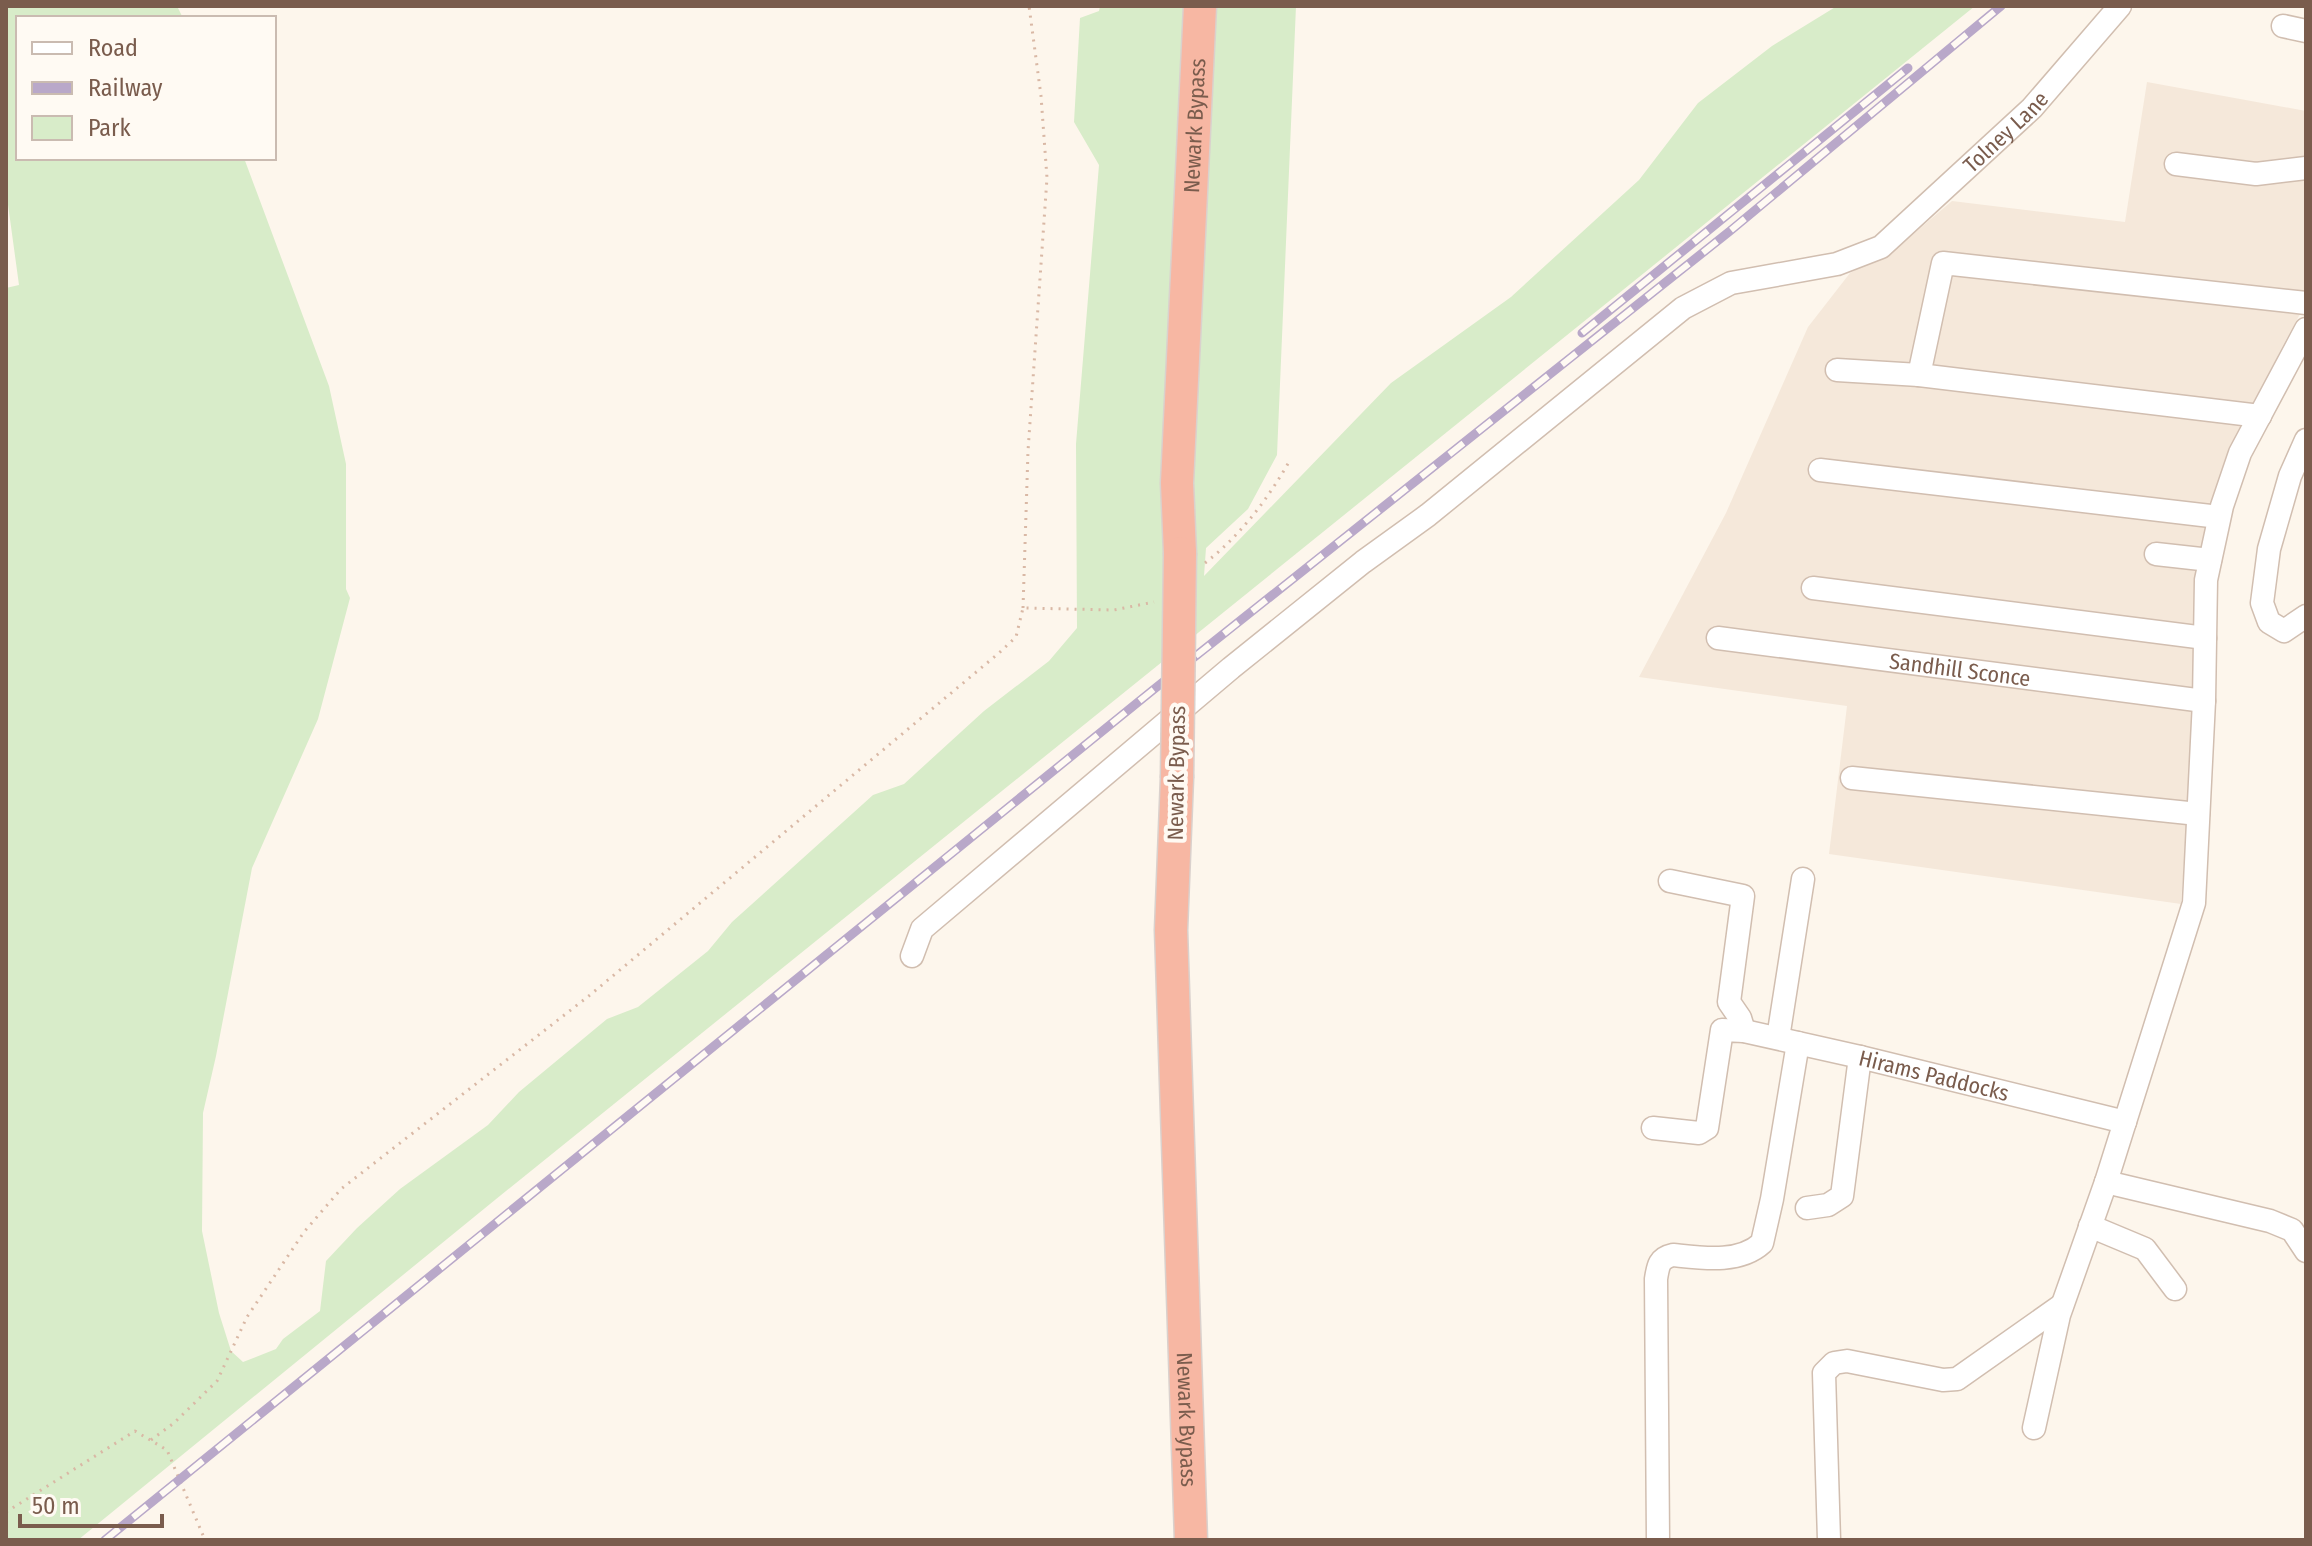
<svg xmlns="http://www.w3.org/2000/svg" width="2312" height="1546" viewBox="0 0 2312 1546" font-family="'Fira Sans Condensed',sans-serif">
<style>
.residential{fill:#f5e8da}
.green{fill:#d8ecc9}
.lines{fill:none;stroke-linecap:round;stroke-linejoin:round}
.minor-casing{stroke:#d1beb0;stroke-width:25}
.highway-casing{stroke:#dad1cd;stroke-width:35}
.path{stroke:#d9b8a5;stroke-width:3;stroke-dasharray:2 6;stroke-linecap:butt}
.minor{stroke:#fff;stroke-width:22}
.highway{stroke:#f7b7a3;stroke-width:32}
.rail-casing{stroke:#b9a8c9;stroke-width:9}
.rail{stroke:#fffaf3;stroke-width:6;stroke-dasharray:18;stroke-linecap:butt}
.highway-bridge-casing{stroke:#dad1cd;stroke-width:35;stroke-linecap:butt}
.highway-bridge{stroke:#f7b7a3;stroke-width:32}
.labels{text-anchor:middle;stroke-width:8;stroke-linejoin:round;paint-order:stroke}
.street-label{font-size:22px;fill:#7a5c4d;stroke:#fffaf3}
</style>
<rect width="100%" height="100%" fill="#fdf6ec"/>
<!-- residential -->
<path class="residential" d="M2147,82L2306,111V303L2281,349L2227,460L2208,530L2181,904L1829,854L1847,706L1639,677L1726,513L1808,327L1850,273L1898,247L1952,201L2125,222Z"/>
<!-- green -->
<path class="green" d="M6,6H177L183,18H18V158H244L329,386L346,464V589L350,598L318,719L252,868L216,1056L203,1113L202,1231L219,1313L231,1351L243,1362L276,1349L283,1339L320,1311L326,1261L357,1228L400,1189L488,1125L519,1092L607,1019L638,1007L708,951L732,922L873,795L904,784L984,711L1049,661L1077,628L1076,444L1099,165L1074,122L1080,18L1099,11L1100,6H1296L1277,455L1248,509L1206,548L1204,576L1391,383L1511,297L1639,180L1698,103L1772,46L1837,6H1975L490,1204L78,1540H6V288L19,285L6,190Z"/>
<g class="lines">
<defs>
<g id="minor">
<path d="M2283,26L2306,31"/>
<path d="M2176,164L2256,174L2306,168"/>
<path d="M1837,370L1919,375"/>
<path d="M2260,416L1919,375L1943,263L2306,303"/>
<path d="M2306,440L2290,476L2269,549L2262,603L2269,622L2284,631L2306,616"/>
<path d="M1820,470L2219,517"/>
<path d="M2156,554L2210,560"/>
<path d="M1813,588L2205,638"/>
<path id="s1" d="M1718,638L2204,701"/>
<path d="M1852,778L2198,814"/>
<path d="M1670,881L1743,896L1729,1002L1740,1018L1744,1031"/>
<path id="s2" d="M912,956L922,929L1231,668L1363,562L1428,515L1683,308L1731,283L1837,264L1881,247L2032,108L2120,6"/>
<path d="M1778,1038L1803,879"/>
<path id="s3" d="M1653,1128L1699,1133L1707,1128L1722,1030L1744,1031L1860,1057L2125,1122"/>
<path d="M2106,1182L2270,1221L2292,1230L2306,1251"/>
<path d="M1807,1208L1828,1205L1842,1196L1860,1057"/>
<path d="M2090,1226L2145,1249L2175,1289"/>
<path d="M2034,1428L2059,1315L2106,1182L2194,903L2204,701L2206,580L2222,506L2240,453L2306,329"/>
<path d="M1658,1540L1656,1279C1658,1266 1659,1258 1673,1255C1702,1258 1739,1264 1762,1243L1772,1199L1798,1043"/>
<path d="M1829,1540L1824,1373L1834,1363L1847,1361L1943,1380L1957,1379L2062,1305"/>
</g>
<g id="highway">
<path id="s4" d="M1180,553L1177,483L1200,6"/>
<path id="s5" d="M1177,778L1171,930L1191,1540"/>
</g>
</defs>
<!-- minor casing -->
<use href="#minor" class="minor-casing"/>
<!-- highway casing -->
<use href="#highway" class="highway-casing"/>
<!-- path -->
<g class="path">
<path d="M1205,563C1240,536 1267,500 1289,462"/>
<path d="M1023,608L1028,451L1047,178L1041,96L1029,6"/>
<path d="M151,1440L174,1423L217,1381L247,1317L304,1232L341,1189L590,995L999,653L1016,637L1023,608L1114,610L1154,602"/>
<path d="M6,1512L135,1431L167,1450L205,1540"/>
</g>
<!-- minor -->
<use href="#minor" class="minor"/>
<!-- highway -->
<use href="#highway" class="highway"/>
<defs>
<g id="rail">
<path d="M1582,333L1908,68"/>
<path d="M105,1540L1153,690L1730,231L2001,6"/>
</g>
</defs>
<!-- rail casing -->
<use href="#rail" class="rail-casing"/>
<!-- rail -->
<use href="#rail" class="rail"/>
<defs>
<path id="highway-bridge" d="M1177,778L1180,553"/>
</defs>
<!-- highway-bridge casing -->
<use href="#highway-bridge" class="highway-bridge-casing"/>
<!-- highway-bridge -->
<use href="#highway-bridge" class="highway-bridge"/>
</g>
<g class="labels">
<!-- street labels -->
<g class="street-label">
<text dy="8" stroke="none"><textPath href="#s4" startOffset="428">Newark Bypass</textPath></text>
<text dy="8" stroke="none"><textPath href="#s2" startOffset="1390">Tolney Lane</textPath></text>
<text dy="8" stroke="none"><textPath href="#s1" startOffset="244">Sandhill Sconce</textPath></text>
<text transform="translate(1176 773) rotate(-89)" y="8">Newark Bypass</text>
<text dy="8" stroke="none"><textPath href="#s3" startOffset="372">Hirams Paddocks</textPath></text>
<text dy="8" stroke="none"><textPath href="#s5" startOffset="642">Newark Bypass</textPath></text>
</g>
</g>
<!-- border -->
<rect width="2312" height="1546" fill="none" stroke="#7a5c4d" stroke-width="16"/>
<!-- legend -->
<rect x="16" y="16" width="260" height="144" fill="#fffaf3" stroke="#cabbb1" stroke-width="2"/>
<rect x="32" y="42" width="40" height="12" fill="#ffffff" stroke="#cabbb1" stroke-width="2"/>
<text x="88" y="56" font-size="24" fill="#7a5c4d">Road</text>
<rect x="32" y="82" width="40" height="12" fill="#b9a8c9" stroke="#cabbb1" stroke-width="2"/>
<text x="88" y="96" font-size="24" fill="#7a5c4d">Railway</text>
<rect x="32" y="116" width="40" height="24" fill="#d8ecc9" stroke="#cabbb1" stroke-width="2"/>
<text x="88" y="136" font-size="24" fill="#7a5c4d">Park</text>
<!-- scale -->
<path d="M20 1514v12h142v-12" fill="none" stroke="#7a5c4d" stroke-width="4"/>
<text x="32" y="1514" font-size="24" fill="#7a5c4d" stroke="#fffaf3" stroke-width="6" paint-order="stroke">50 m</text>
</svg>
